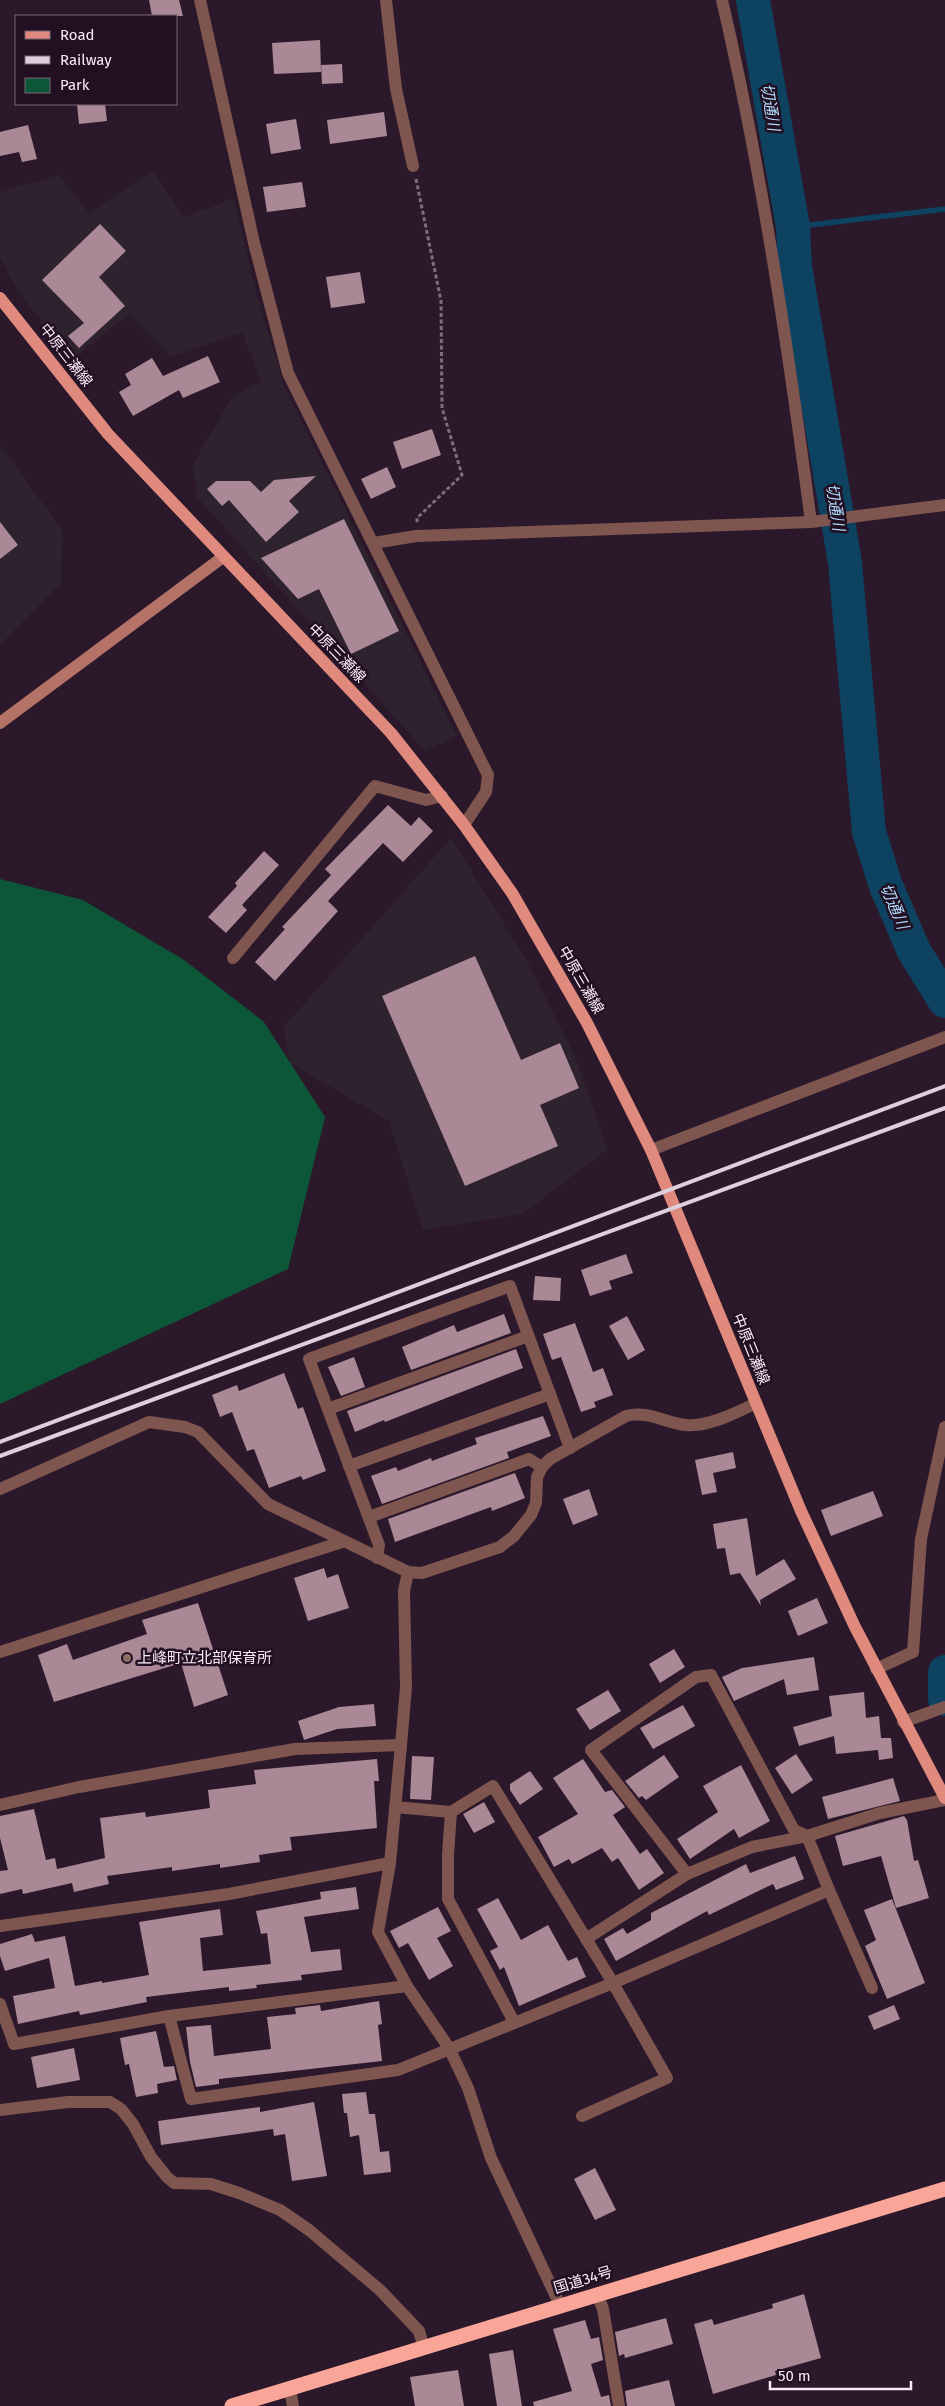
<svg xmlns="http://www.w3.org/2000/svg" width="945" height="2406" viewBox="0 0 945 2406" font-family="'Fira Sans','Noto Sans JP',sans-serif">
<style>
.industrial{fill:#2f222f}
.green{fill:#0c5737}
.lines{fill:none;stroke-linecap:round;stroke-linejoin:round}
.stream{stroke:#0d4261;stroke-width:5.5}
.river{stroke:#0d4261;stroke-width:34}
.building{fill:#aa8895}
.path{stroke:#7e6d7d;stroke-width:3;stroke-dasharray:4 2.5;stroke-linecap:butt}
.street{stroke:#7f564f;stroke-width:12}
.secondary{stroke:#b57368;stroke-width:12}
.primary{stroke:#df8a7c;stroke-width:12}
.highway{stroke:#f9a698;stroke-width:15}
.rail{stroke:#decfdc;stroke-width:4}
.education-dot{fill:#8d6e63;stroke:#220f21;stroke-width:2}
.labels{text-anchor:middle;stroke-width:5;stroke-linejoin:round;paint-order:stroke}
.street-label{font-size:15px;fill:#f8eaf6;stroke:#220f21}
.poi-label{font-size:15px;fill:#f8eaf6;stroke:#220f21;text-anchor:start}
.water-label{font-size:16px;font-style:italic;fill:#aed8f8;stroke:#220f21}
</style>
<rect width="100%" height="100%" fill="#2c182b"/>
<!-- industrial -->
<g class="industrial">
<path d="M153,170L183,218L234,198L253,281L284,386L457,736L425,751L197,497L193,464L233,396L261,382L242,332L172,357L129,314L73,359L19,293L0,258V192L59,175L89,213Z"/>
<path d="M0,445L62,530L61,583L0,645Z"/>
<path d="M451,838L526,959L574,1054L608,1149L522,1214L423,1230L389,1121L290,1063L283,1028Z"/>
</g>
<!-- green -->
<path class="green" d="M0,879L83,900L184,960L264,1022L325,1117L288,1269L0,1404Z"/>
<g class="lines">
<!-- stream -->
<path class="stream" d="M793,227L945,209"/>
<!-- river -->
<g class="river">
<path d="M753,0L793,227L795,266L845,563L869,832L886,886L914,951L945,1001"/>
<path d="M945,1672V1699"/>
</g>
</g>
<!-- building -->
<g class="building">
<path d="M149,0H179L183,16H152Z"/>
<path d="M320,40L321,72L274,74L272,43Z"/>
<path d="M342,64L343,83L322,84L321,65Z"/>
<path d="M77,104H105L107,121L79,124Z"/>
<path d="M384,112L387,136L330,144L327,120Z"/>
<path d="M296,119L301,149L271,154L266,124Z"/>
<path d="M28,125L37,159L22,162L19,152L0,156V132Z"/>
<path d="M302,182L306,207L267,212L263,187Z"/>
<path d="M100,224L126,251L99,277L125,306L79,348L68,336L84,323L42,280Z"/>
<path d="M360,272L365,303L331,308L326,277Z"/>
<path d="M208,356L220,382L183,398L179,390L133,416L119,392L131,385L125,374L152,358L163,376Z"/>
<path d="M432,429L441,455L402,469L393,442Z"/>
<path d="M387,467L396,487L371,499L361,479Z"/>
<path d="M316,476L289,501L299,512L266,542L229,500L222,506L207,489L216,481H250L261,492L274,480Z"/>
<path d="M344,519L399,631L351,654L319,589L298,599L261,558Z"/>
<path d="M0,522L18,545L0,559Z"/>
<path d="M388,805L411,826L419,817L433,831L403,862L383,843L328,901L338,911L275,981L255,962L285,929L282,927L331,875L325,869Z"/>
<path d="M264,851L279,865L242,905L247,910L226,933L208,917L237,886L235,883Z"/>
<path d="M475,956L521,1060L560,1043L579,1088L540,1105L558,1146L465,1186L382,996Z"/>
<path d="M626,1254L633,1273L609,1281L612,1289L590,1296L581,1270Z"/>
<path d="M535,1276L561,1278L560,1301L533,1300Z"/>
<path d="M504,1314L511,1333L411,1370L402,1347L454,1325L457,1332Z"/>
<path d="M627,1316L645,1350L628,1360L609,1326Z"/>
<path d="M575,1323L593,1372L603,1368L613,1395L594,1402L596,1407L581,1412L561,1357L552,1360L543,1334Z"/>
<path d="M516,1349L523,1368L385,1422L384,1420L355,1432L347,1411Z"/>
<path d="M354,1357L365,1387L341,1396L328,1367Z"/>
<path d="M284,1373L298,1409L303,1407L326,1471L303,1480L301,1476L269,1488L254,1449L247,1451L232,1412L220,1417L212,1395L237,1385L239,1391Z"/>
<path d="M543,1416L551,1436L507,1452L509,1458L382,1504L371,1476L396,1467L398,1471L431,1458L432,1461L477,1444L475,1438Z"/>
<path d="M733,1452L736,1468L713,1473L717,1492L702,1495L695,1460Z"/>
<path d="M515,1473L525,1498L492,1511L491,1507L395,1542L388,1519Z"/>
<path d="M589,1489L598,1515L573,1525L563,1499Z"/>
<path d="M873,1491L883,1516L831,1536L821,1510Z"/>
<path d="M747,1518L756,1576L784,1559L796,1579L760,1600L761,1606L740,1573L730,1575L725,1548L717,1549L713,1524Z"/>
<path d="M324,1568L327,1578L338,1574L349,1608L308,1621L294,1578Z"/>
<path d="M817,1598L828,1623L798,1636L788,1611Z"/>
<path d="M198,1603L228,1695L194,1707L181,1663L54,1702L38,1655L67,1644L73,1660L147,1634L142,1620Z"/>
<path d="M674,1649L685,1667L660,1683L649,1664Z"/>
<path d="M814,1657L819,1690L787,1695L784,1679L734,1701L722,1677L742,1668Z"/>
<path d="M608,1690L621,1711L590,1730L576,1709Z"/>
<path d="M864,1692L866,1718L879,1716L881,1738H891L893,1758L879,1760L878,1750L836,1754L834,1736L799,1746L793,1727L832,1716L829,1696Z"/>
<path d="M374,1704L376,1726L337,1729L304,1740L298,1721L339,1707Z"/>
<path d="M683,1705L695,1726L653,1749L640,1728Z"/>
<path d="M796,1754L813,1780L792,1794L775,1768Z"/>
<path d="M664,1755L679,1777L646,1800L642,1796L639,1798L625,1781Z"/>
<path d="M412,1756L434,1757L431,1800L410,1799Z"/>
<path d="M377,1759L379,1781H374L377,1828L290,1837L292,1850L259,1855L260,1862L220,1868V1864L172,1871V1867L107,1876L109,1884L74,1892L72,1883L23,1894L22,1889L0,1894V1871L8,1870L0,1838V1816L34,1809L46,1860L55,1858L57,1869L105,1858L100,1818L145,1812L146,1817L210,1808L208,1790L256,1784L254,1770Z"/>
<path d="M583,1759L605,1792L612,1790L625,1807L613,1815L640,1854L647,1849L664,1873L639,1890L618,1858L612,1862L602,1848L572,1864L569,1859L554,1867L538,1837L578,1814L553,1778Z"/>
<path d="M741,1765L770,1821L739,1838L734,1829L690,1859L677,1839L718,1812L703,1786Z"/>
<path d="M530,1771L543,1789L520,1805L510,1790V1784Z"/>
<path d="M893,1778L900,1801L828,1819L822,1797Z"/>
<path d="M484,1802L495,1822L474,1833L463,1814Z"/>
<path d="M904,1816L907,1820L914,1861L918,1860L929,1898L896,1908L881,1856L843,1866L835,1836Z"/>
<path d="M795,1856L804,1879L776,1890L773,1884L709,1915L707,1911L616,1961L604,1939L623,1928L627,1934L651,1920V1913L746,1864L750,1873Z"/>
<path d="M356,1887L359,1909L304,1917L311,1952L340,1949L342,1970L301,1975L302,1980L256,1985L257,1988L229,1991V1987L146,1997L147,2002L80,2015L79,2011L18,2024L13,1996L55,1988L49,1958L5,1971L0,1956V1944L32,1934L35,1942L65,1936L75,1986L102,1981V1983L149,1975L139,1922L220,1909L223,1935L200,1938L203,1971L271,1964L267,1933L261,1934L256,1911L321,1899L320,1892Z"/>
<path d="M498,1898L521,1940L548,1925L568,1961L577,1957L586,1977L519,2006L504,1967L500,1970L490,1951L498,1947L477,1909Z"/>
<path d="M892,1899L925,1983L887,1999L865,1946L876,1940L864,1910Z"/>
<path d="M438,1907L451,1931L437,1938L453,1966L429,1980L408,1943L399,1948L390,1931Z"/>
<path d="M379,2001L382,2024L378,2025L382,2061L219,2079V2084L196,2087L190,2062L186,2027L211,2025L214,2056L271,2049L267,2017L296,2014L295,2008L320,2005L321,2011Z"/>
<path d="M894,2005L900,2019L874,2030L868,2016Z"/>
<path d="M156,2031L164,2067L174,2066L177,2080L157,2084L158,2093L136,2097L129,2064L125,2065L120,2038Z"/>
<path d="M74,2048L80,2080L37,2088L31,2057Z"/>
<path d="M366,2092L369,2114H375L380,2152L389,2151L391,2172L364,2175L359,2135L350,2137L347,2113H344L342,2094Z"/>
<path d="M314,2102L327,2176L292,2181L285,2134L274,2136L273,2129L161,2145L158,2121L260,2107V2112Z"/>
<path d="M595,2168L616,2210L595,2220L574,2179Z"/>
<path d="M804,2294L821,2358L775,2371L776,2375L713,2394L694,2324L712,2319L714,2325L773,2308L772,2304Z"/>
<path d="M666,2318L673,2344L625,2358L624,2354L619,2356L615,2332Z"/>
<path d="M585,2320L591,2339L599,2337L603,2360L591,2364L601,2397L609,2395L611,2406H534L533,2402L572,2391L553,2329Z"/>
<path d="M513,2350L522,2406H497L489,2354Z"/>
<path d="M458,2370L464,2406H415L410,2377Z"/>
<path d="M669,2380L675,2406H627L625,2391Z"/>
</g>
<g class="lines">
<!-- path -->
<path class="path" d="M416,179L441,301L442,408L462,475L417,518V523"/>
<!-- street -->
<g class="street">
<path d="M200,0L254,243L288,373L488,775L486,792L464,825"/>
<path d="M386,0L396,89L413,166"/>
<path d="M722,0C762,172 788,347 811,522"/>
<path d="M374,543L416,536L811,522L945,505"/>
<path d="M233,958L375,786L426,800L442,796"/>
<path d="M651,1150L945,1037"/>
<path d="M328,1409L528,1336"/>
<path d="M349,1466L550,1394"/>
<path d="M0,1489L149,1422L185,1427L198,1432L268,1504L408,1572L422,1573L500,1547L514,1536L531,1515L536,1503L537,1477L542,1467L550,1459L626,1416C648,1410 665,1423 686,1425C708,1427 736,1413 756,1403"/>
<path d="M369,1517L529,1459L542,1467"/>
<path d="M377,1558L379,1545L309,1359L510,1286L570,1448"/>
<path d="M408,1572L404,1591L406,1687L401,1745L390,1863L378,1932L407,1986L449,2048L468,2088L491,2158L560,2305"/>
<path d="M0,1652L342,1542"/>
<path d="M876,1669L913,1652L921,1539L945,1427"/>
<path d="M903,1722L945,1707"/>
<path d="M0,1805L79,1787L295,1749L401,1745"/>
<path d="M395,1807L451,1812L493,1786L613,1983L667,2078L582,2116"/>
<path d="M451,1812L448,1855V1899L514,2022"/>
<path d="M687,1874L591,1750L696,1677L711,1675L794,1830L807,1836"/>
<path d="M829,1890L872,1988"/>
<path d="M0,1926L229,1894L390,1863"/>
<path d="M586,1939L687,1874L752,1847L807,1836"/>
<path d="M0,2004L14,2044L169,2016L407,1986"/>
<path d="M169,2016L191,2099L398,2070L613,1983L829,1890L807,1836L880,1813L945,1800"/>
<path d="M0,2110L68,2102H110L121,2109L133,2124L151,2157L167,2177L174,2183L211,2184L239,2193L280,2210L309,2230L380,2290L419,2331L424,2348"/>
<path d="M597,2294L603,2309L619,2406"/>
<path d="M290,2388L293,2406"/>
</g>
<!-- secondary -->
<path class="secondary" d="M0,723L223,557"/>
<!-- primary -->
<path class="primary" d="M0,298L108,434L391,733L464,825L512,893L587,1023L651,1150L801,1511L855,1627L945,1798"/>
<!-- highway -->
<path class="highway" d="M232,2406L945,2189"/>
<!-- rail -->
<g class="rail">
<path d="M0,1442L945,1086"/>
<path d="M0,1456L945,1108"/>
</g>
</g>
<!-- markers -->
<circle class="education-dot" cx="127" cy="1658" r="5"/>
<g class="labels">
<!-- street labels -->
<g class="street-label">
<text transform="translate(66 355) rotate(52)" y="5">中原三瀬線</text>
<text transform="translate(337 653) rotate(46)" y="5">中原三瀬線</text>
<text transform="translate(581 980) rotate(60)" y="5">中原三瀬線</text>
<text transform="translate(751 1349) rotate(68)" y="5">中原三瀬線</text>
<text transform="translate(583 2280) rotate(-17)" y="5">国道34号</text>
</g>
<!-- poi labels -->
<g class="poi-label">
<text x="137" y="1663">上峰町立北部保育所</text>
</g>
<!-- water labels -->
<g class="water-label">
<text transform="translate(771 107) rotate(81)" y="6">切通川</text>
<text transform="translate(836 507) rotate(81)" y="6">切通川</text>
<text transform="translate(895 906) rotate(67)" y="6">切通川</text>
</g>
</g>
<!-- legend -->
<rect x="15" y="15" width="162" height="90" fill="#220f21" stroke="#786776"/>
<rect x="25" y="31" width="25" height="8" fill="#df8a7c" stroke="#786776"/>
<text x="60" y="40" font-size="15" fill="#f8eaf6">Road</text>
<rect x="25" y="56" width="25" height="8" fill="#decfdc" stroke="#786776"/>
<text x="60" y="65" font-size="15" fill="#f8eaf6">Railway</text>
<rect x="25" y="78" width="25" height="15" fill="#0c5737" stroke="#786776"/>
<text x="60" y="90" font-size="15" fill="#f8eaf6">Park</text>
<!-- scale -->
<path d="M770 2381v8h141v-8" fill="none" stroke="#f8eaf6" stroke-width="2.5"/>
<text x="778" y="2381" font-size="15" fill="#f8eaf6" stroke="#220f21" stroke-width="4" paint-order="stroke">50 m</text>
</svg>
